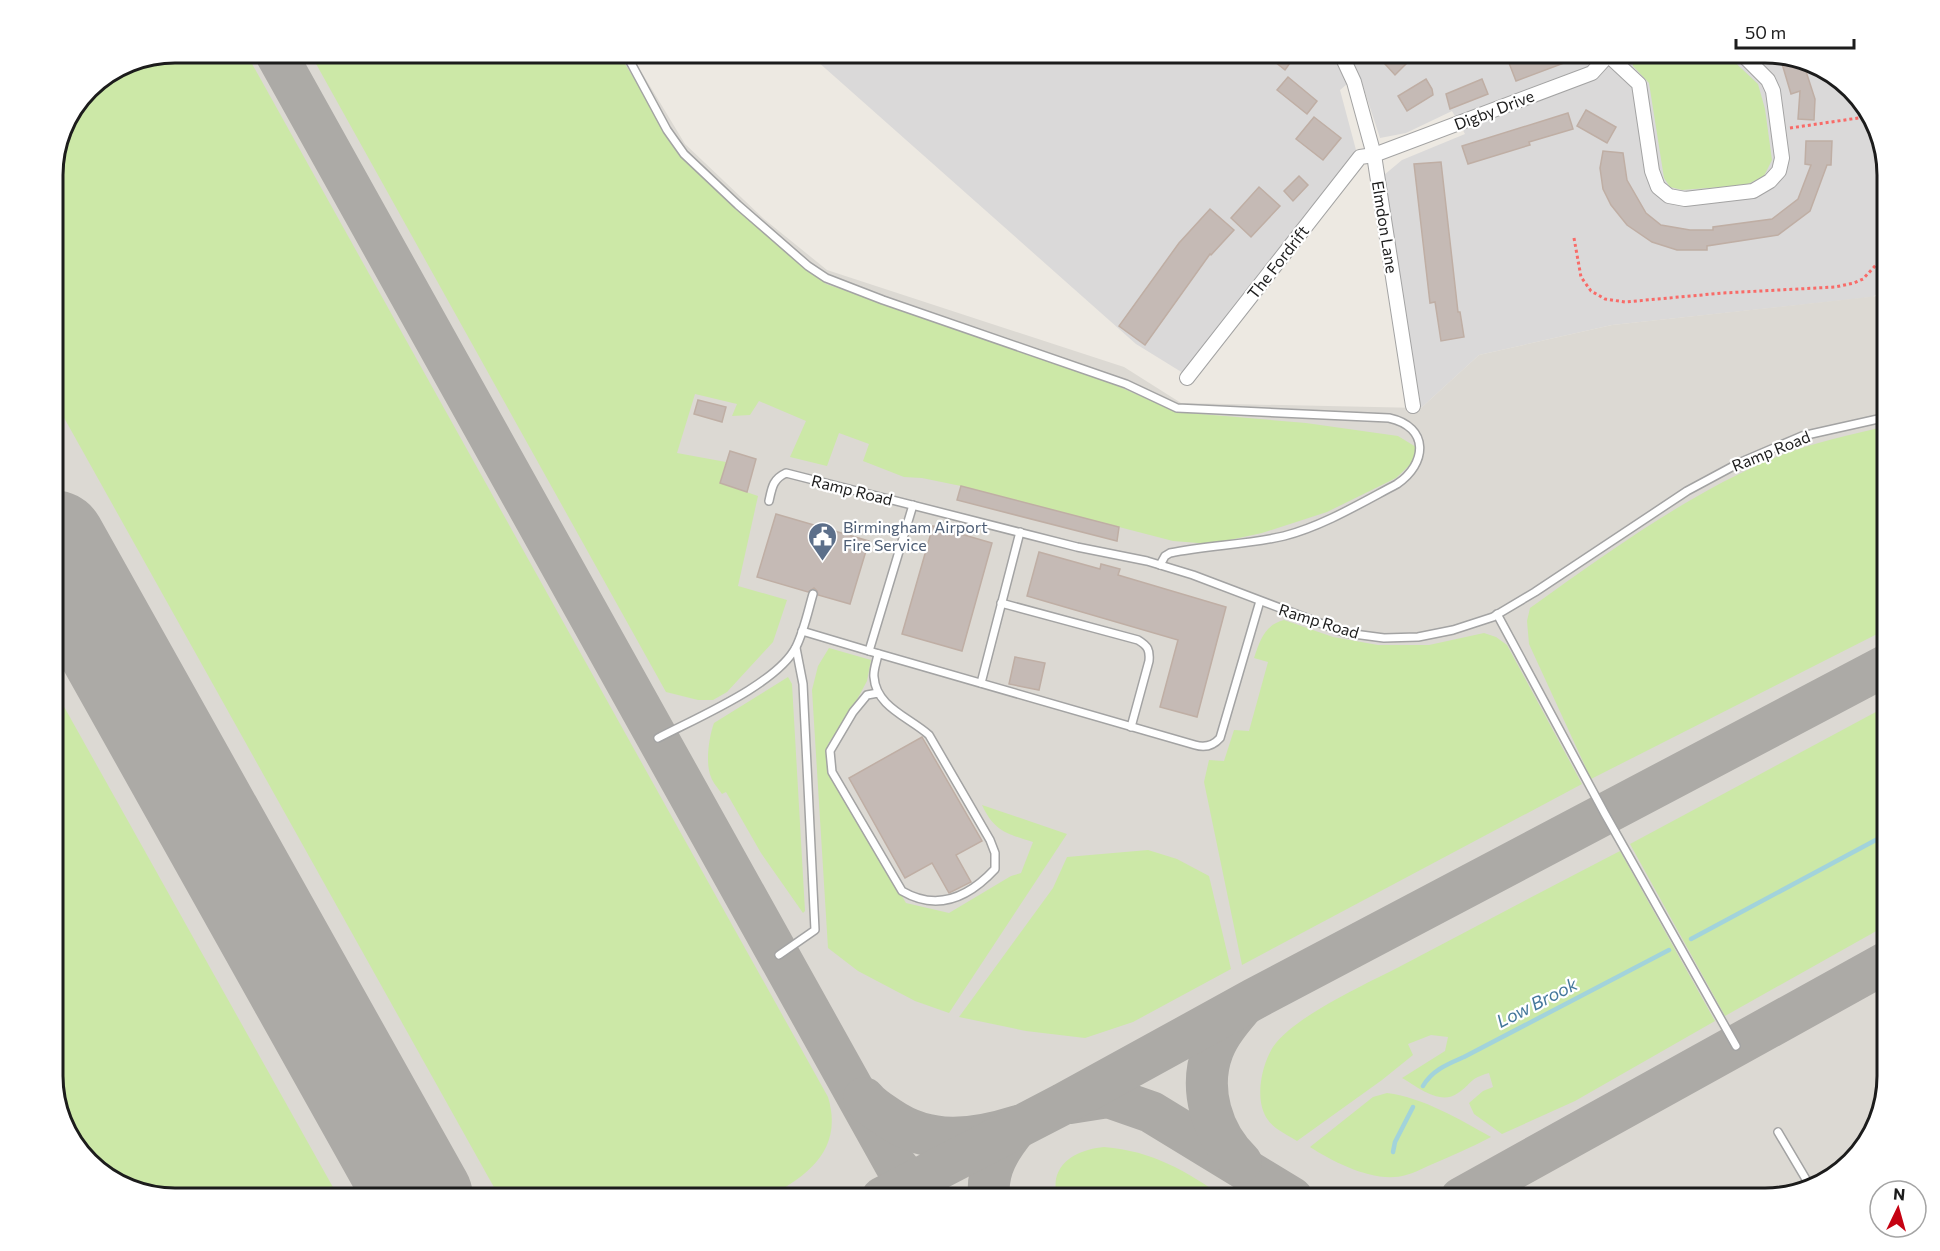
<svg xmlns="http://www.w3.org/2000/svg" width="1940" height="1251" viewBox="0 0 1940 1251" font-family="Commissioner,sans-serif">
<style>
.residential{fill:#dad9d9}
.airport{fill:#dcd9d3}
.grass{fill:#cce8a7}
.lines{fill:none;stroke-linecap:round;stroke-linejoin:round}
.stream{stroke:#a2d3db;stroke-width:4.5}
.taxiway{stroke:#acaaa6;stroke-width:42}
.runway{stroke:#acaaa6;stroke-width:106}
.building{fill:#c5bab5;stroke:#bfaea4;stroke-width:1.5}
.service-casing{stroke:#a3a3a3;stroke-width:10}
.minor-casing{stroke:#a3a3a3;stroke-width:16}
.path{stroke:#f86b68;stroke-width:3;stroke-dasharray:3 3;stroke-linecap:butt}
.service{stroke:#fff;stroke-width:7}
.minor{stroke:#fff;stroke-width:14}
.labels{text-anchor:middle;stroke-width:4.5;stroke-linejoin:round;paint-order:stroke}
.street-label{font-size:16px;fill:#1c1c1c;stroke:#fff}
.service-label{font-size:16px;fill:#4e5e75;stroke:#fff;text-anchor:start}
.water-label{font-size:18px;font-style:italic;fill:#44779b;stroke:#fff}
.rim{fill:none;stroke:#1c1c1c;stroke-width:3}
</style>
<rect width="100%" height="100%" fill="#ede9e2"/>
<!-- residential -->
<path class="residential" d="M808,53H1764L1833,73L1871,114L1887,175V285L1873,297L1612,325L1479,355L1421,408L1384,175L1402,160L1465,134L1452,111L1406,133L1380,138L1359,74L1340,90L1356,150L1183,373L1136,344Z"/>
<!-- airport -->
<path class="airport" d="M176,52L630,53L685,144L764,219L827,270L1124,367L1181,403L1421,408L1479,355L1612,325L1887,295V1076L1867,1144L1826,1182L1765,1198H176L107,1178L69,1137L53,1083V168L62,128L89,88L129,62Z"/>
<!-- grass -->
<g class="grass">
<path d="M176,52L246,53L828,1097C844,1150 807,1177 765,1198H500L53,398V168L62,128L89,88L129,62Z"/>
<path d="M310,53H618L681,153L826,284L1090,374L1177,412L1306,423L1398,436L1416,447L1414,461L1396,478L1327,512L1262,533L1211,544L1173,541L961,486L922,478L904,477L863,461L869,444L839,433L827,466L790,457L806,421L759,401L750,415L732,416L737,404L695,394L677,453L726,462L720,483L758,496L738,586L787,600L773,642L727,692L713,700H698L666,692Z"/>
<path d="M1631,53H1725L1758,84L1765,109L1772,160L1764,176L1746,185L1682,190L1670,187L1664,178L1649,83L1633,66Z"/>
<path d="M1887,426V629L1591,779L1529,644L1527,621L1530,608C1607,553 1686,495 1774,458C1810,443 1850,435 1887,426Z"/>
<path d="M1284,620L1333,637L1378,645H1429L1484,633L1496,637L1507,645L1582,784L1242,965L1204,782L1209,760L1224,761L1234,730L1249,731L1268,662L1254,658C1260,641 1264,625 1284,620Z"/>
<path d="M829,648L871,660L867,681L853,707L828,744L827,758L830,773L906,903L949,913L1011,876L1021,873L1033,842C1007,834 994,831 982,805L1067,834L949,1013L915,1001L858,971L828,948L812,690L818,666Z"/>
<path d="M788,677L792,684L805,911L803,913L761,853L726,792L722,794C718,788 713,783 711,777C705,763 709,737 714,723Z"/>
<path d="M53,687L339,1198H176L107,1178L69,1137L53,1083Z"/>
<path d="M1887,706V925L1725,1016L1630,844Z"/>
<path d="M1148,850L1177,859L1209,876L1231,969L1133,1022L1085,1038L1026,1031L959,1017L1053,888L1067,857Z"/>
<path d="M1620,851L1715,1021L1575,1101L1502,1134L1474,1114L1469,1103L1483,1091L1493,1087L1489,1073C1468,1079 1473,1083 1458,1093C1440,1106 1418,1087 1402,1078L1445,1051L1448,1037L1431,1035L1408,1044L1413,1055L1382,1080L1297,1141C1288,1135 1275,1130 1268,1120C1254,1101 1261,1066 1273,1047C1293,1017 1366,984 1399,967C1473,928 1546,889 1620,851Z"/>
<path d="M1387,1093C1424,1098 1459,1119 1491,1137C1470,1148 1449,1157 1428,1166C1421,1169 1414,1173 1406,1175C1376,1184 1335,1163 1310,1147L1373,1097Z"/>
<path d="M1104,1147C1153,1151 1186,1171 1225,1198H1056C1056,1193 1055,1185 1056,1179C1061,1157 1084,1149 1104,1147Z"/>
</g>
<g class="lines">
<!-- stream -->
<g class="stream">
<path d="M1691,939L1887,834"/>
<path d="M1423,1086C1432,1070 1448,1064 1464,1057L1669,950"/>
<path d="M1393,1152L1395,1142L1413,1107"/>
</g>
<!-- taxiway -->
<g class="taxiway">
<path d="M275,52L895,1164L910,1183L929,1198"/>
<path d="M53,560L70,573"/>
<path d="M864,1098C871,1107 880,1112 889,1118C929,1146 974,1140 1018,1126C1000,1148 986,1169 989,1198"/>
<path d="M1070,1103L1108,1097L1151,1112L1292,1198"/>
<path d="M1241,1162C1212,1134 1198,1089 1213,1050C1219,1034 1231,1020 1242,1007"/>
<path d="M882,1198L1063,1104L1254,999L1887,665"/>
<path d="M1461,1198L1887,962"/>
</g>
<!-- runway -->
<path class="runway" d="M53,543L420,1198"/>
</g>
<!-- building -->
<g class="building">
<path d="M1263,52H1298L1285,70Z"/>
<path d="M1374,52H1418L1395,75Z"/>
<path d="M1537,52H1588V54L1516,81L1509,63Z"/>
<path d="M1780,57L1804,65L1815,99L1814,120L1798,119L1800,91L1791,94Z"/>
<path d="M1288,77L1317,101L1307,114L1277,90Z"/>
<path d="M1426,79L1432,89L1433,95L1407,111L1398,96Z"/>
<path d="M1482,79L1488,94L1450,109L1446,94Z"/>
<path d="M1586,110L1616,127L1607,143L1577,126Z"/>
<path d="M1568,113L1573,129L1529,142L1530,145L1468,164L1462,146Z"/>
<path d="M1314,117L1341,138L1323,160L1296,139Z"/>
<path d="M1806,141H1832L1831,165H1827L1810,211L1778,235L1707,246V250H1677L1652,242L1627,225L1611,205L1603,189L1600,168L1603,151L1623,153L1627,180L1646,213L1661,225L1690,230H1713V227L1772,219L1798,199L1811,165L1805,164Z"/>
<path d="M1441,162L1458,312H1460L1464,337L1441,341L1435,302L1430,303L1414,164Z"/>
<path d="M1299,176L1308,185L1293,201L1284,191Z"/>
<path d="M1259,187L1280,206L1251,237L1231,218Z"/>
<path d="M1210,209L1234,230L1211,255L1210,254L1145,345L1119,326L1179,243Z"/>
<path d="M698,400L726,407L722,422L694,414Z"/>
<path d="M730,451L756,459L747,492L720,483Z"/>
<path d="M961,486L1119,527L1117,541L957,500Z"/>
<path d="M776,514L869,541L850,604L818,595L817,591L814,588L808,592L757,577Z"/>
<path d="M933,526L992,543L962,651L902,634Z"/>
<path d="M1039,552L1100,569L1101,564L1120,569L1118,575L1226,607L1197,717L1160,707L1178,640L1027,596Z"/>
<path d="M1015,657L1045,663L1039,690L1009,684Z"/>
<path d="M922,737L982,841L956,855L971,882L949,893L932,863L905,878L849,778Z"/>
</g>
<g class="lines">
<defs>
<g id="service">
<path d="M625,52L667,130L684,154L738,205L808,266L826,278L883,300L1126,384L1177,408L1389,418C1430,427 1427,464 1397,484C1361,503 1323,526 1284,536C1246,545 1207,545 1170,553L1165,556L1160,565"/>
<path d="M769,501C772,487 773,479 786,473L1077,547L1147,561L1193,575L1346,633L1384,638L1418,637L1453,630L1493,617L1535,592L1687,491L1741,462L1802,436L1887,417"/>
<path d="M913,505L869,651L1195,745C1205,748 1213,746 1220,738L1260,601"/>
<path d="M1001,603L1138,640C1148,646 1150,650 1149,661L1131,727"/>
<path d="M1497,614L1605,814L1736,1046"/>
<path d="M802,631L869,651"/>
<path d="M981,683L1020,532"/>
<path d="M878,693L867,695L853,712L830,751L832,772L902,891C938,912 969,897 995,869V853L990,840L929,735C909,717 876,707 874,677C873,670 877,661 878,654"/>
<path d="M658,738C696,718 777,684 796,647C804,631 808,611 813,594"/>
<path d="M779,955L815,930L803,684L796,648"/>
<path d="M1778,1132L1810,1186"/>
</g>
<g id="minor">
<path d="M1340,52L1354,82L1374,155L1413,406"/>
<path d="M1609,56L1639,84L1652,171L1658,187L1669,196L1685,199L1753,191L1770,181L1779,171L1782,158L1773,91L1768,80L1740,52"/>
<path d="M1187,378L1360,157L1374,155L1592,73L1611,52"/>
</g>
</defs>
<!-- service casing -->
<use href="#service" class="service-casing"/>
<!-- minor casing -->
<use href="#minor" class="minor-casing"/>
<!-- path -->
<g class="path">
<path d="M1790,128L1872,116"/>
<path d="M1574,238L1581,277L1591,291L1605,299L1625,302L1723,293L1835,287L1854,283L1863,279L1887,253"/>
</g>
<!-- service -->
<use href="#service" class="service"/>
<!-- minor -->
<use href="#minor" class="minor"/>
</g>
<!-- icons -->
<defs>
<symbol id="civic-pin" viewBox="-11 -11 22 30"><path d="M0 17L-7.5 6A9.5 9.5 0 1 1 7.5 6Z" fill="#5c6f8a" stroke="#fff"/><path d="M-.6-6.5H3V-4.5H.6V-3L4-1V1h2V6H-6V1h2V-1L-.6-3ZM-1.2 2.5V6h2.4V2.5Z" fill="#fff"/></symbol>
</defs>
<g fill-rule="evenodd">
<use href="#civic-pin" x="806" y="520" width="33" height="45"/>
</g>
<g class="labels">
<!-- street labels -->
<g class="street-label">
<text transform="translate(1494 110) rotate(-21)" y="6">Digby Drive</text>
<text transform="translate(1385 227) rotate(81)" y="6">Elmdon Lane</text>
<text transform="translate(1278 262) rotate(-52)" y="6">The Fordrift</text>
<text transform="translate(1771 451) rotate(-22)" y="6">Ramp Road</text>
<text transform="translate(852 490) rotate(14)" y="6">Ramp Road</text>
<text transform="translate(1319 621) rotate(17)" y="6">Ramp Road</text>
</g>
<!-- service labels -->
<g class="service-label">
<text x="843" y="533">Birmingham Airport<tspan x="843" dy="18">Fire Service</tspan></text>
</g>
<!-- water labels -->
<g class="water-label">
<text transform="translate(1537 1003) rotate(-27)" y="6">Low Brook</text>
</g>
</g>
<!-- crop -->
<path d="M0 0H1940V1251H0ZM175 63H1765A112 112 0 0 1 1877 175V1076A112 112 0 0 1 1765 1188H175A112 112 0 0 1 63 1076V175A112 112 0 0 1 175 63Z" fill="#fff" fill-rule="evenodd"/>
<path class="rim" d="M175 63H1765A112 112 0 0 1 1877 175V1076A112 112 0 0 1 1765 1188H175A112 112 0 0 1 63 1076V175A112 112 0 0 1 175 63Z"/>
<!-- north arrow -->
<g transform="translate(1898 1209) rotate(5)"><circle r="28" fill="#ffffff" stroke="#a4a4a4" stroke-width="1.5"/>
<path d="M0-4.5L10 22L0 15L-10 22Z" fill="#c50212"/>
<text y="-9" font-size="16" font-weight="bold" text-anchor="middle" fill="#1c1c1c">N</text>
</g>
<!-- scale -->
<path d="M1736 39v9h118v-9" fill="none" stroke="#1c1c1c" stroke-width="3"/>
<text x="1745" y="39" font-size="18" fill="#1c1c1c" stroke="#ffffff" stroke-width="4.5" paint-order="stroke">50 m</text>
</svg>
